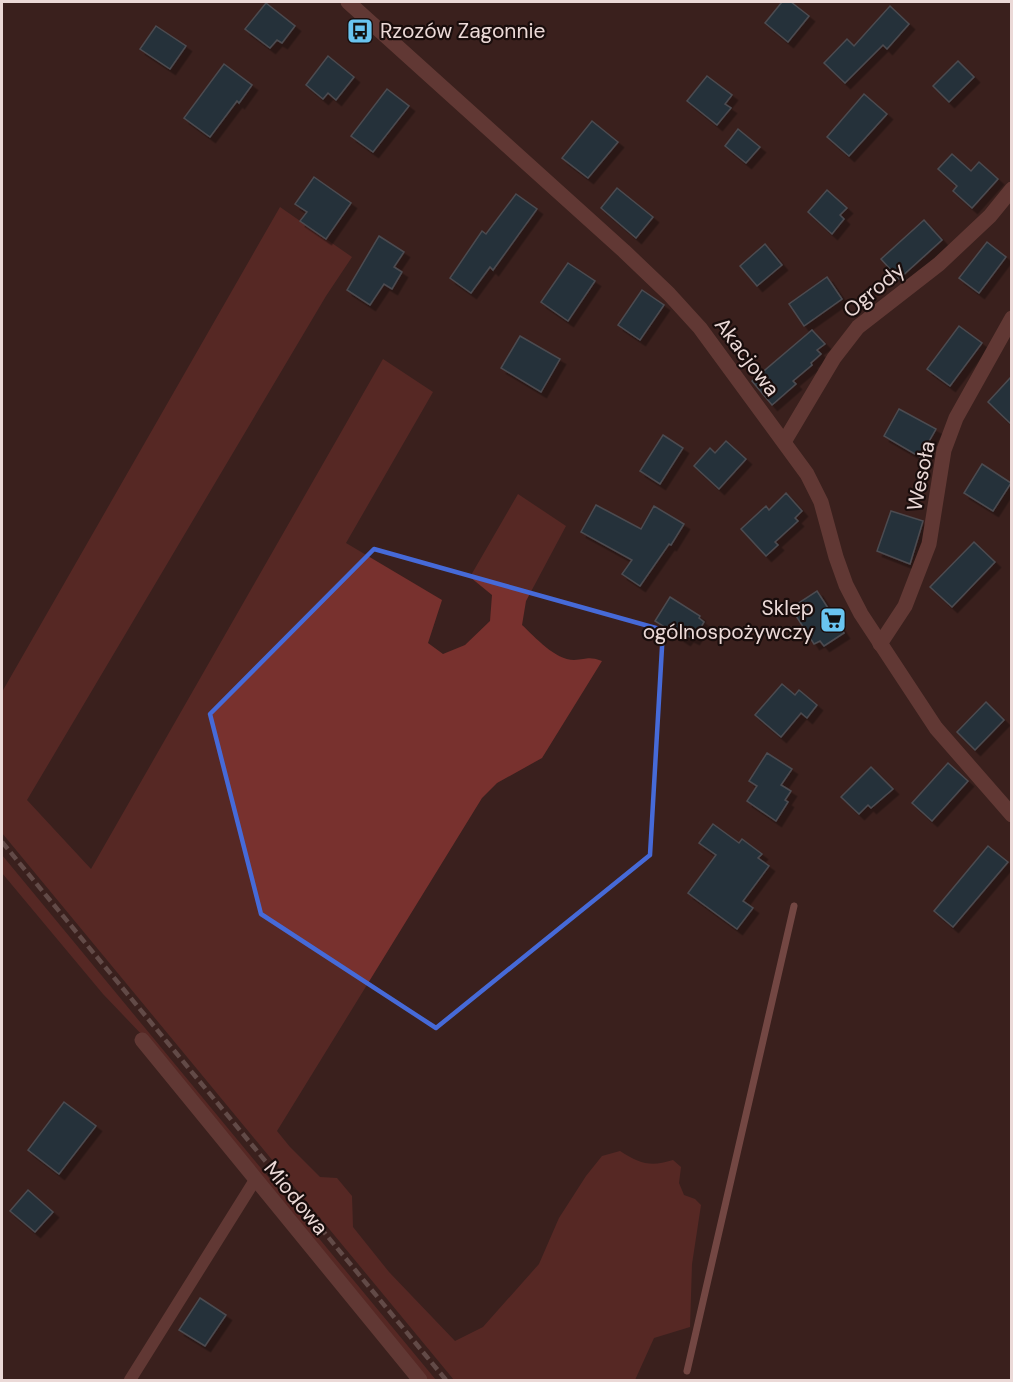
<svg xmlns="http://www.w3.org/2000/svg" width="1013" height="1382" viewBox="0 0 1013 1382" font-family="'DM Sans',sans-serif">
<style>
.green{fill:#78312e}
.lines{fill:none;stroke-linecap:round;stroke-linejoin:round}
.stream{stroke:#b97672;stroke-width:7}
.building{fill:#08455d;stroke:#627e8e;stroke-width:1.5;filter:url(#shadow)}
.service{stroke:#915651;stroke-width:12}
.minor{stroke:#915651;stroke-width:15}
.tertiary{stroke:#915651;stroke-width:15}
.rail{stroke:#927c7a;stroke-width:4.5;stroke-dasharray:9 4.5;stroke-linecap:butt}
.marked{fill:none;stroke:#466ad8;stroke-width:4.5;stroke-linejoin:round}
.labels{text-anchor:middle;stroke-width:4.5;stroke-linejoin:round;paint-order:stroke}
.poi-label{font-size:21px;fill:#ebd9d7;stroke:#190d0c;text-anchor:start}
.street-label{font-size:21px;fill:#ebd9d7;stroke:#190d0c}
</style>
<defs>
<filter id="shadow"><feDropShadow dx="5.5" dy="5.5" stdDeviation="0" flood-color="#0009"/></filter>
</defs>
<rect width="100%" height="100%" fill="#3a201e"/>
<!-- green -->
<g class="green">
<path d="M280,207L352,257L326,296L27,800L91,869L383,359L433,392L346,543L442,600L428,643L443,654L465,645L490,621L492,595L470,577L518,494L566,526L526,601L522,625C535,637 555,660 574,660C587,659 589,656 602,661L542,758L497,783L482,798L277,1131L290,1147L320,1177L337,1178L352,1196L353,1227L389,1272L455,1341L483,1327L539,1264L559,1218L586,1176L602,1156L620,1151C640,1164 651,1167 673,1160L681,1167L679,1183L684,1195L695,1199L701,1205L692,1264L690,1327L654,1338L635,1380H454L2,833V692Z"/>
<path d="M2,855L436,1380H425L145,1038L103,994L2,873Z"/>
</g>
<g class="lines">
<!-- stream -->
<path class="stream" d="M687,1371L794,906"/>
</g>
<!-- building -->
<g class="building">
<path d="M782,2H791L809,16L788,42L765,23Z"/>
<path d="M266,3L295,26L282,43L277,40L270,48L245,29Z"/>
<path d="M890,6L909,24L887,49L883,45L845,83L824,63L847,39L854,46Z"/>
<path d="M156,26L186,46L170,69L140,49Z"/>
<path d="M328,56L354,77L336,100L328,93L323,99L306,85Z"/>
<path d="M958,61L974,77L949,102L933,86Z"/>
<path d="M224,64L252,85L239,103L237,101L210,137L184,118Z"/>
<path d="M707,76L732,95L725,104L731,108L717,125L687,101Z"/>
<path d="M387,89L409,106L373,152L351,136Z"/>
<path d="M864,94L887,114L849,156L827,137Z"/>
<path d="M592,121L618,142L588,178L562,158Z"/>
<path d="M738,129L760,147L746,163L725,146Z"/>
<path d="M952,154L971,171L979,162L998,179L972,208L953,191L957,186L938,169Z"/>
<path d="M314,177L351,203L326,239L300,221L307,212L295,204Z"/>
<path d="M617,188L653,217L636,238L601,208Z"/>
<path d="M827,190L847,208L840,215L844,219L832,234L808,212Z"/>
<path d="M516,194L537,209L493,270L490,267L471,293L450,278L482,231L486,234Z"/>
<path d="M924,220L942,240L899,279L881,259Z"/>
<path d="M379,236L404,252L394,267L402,272L392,289L384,284L370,305L347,290Z"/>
<path d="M987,242L1006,257L979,293L959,278Z"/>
<path d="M765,244L782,265L757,286L740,266Z"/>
<path d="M568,263L595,281L568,321L541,302Z"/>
<path d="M827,277L842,299L804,326L789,304Z"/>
<path d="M642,290L664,305L640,340L618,325Z"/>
<path d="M959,326L982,343L950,386L927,369Z"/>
<path d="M812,330L825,344L817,350L821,354L811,363L812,365L793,381L796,384L772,405L752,381Z"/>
<path d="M520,336L560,359L541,392L501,368Z"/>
<path d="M1011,377V424L988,402Z"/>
<path d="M899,409L936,429L920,457L884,436Z"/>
<path d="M663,435L683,448L660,484L640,471Z"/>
<path d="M726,441L746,459L719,489L694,466L710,448L715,453Z"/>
<path d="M982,464L1011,483L993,511L964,493Z"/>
<path d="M786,493L802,511L795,518L798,521L775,542L778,545L766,556L741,529L766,506L769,510Z"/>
<path d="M596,505L641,529L654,506L684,524L671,545L669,544L640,586L622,574L632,560L581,532Z"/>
<path d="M891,511L923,521L910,564L877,551Z"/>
<path d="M974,542L995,562L952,607L930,587Z"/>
<path d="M817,591L844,633L824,646L820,641L814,644L791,608Z"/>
<path d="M670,597L700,616L699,618L704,622L694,639L688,636L685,640L655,621Z"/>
<path d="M782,684L795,695L799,690L817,705L807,718L801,713L781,737L755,715Z"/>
<path d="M986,702L1004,720L975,750L957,732Z"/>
<path d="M767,753L792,769L781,785L791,791L785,800L788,802L776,821L747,801L757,786L749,781Z"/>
<path d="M948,763L968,781L932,821L912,803Z"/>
<path d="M871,767L893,789L871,808L868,805L859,814L841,797Z"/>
<path d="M713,824L739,843L742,839L762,854L758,858L769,866L743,901L753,908L737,929L688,893L716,855L699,843Z"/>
<path d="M988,846L1008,862L953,927L934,911Z"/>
<path d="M64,1102L96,1126L59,1174L28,1150Z"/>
<path d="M28,1190L53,1212L35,1232L10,1211Z"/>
<path d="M200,1298L226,1315L205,1346L179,1330Z"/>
</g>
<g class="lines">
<!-- service -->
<path class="service" d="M130,1380L255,1180"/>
<!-- minor -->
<g class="minor">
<path d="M784,442L834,358L858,327L939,264L990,216L1012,189"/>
<path d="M880,644L905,606L929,544L944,450L956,418L1012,318"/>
<path d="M142,1040L420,1380"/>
</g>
<!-- tertiary -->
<path class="tertiary" d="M348,2L624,251L669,294L700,328L807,474L821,502L836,557L846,585L861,614L936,728L1012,815"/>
<!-- rail -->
<path class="rail" d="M2,842L446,1380"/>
</g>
<!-- marked area -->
<path d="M0 0H1013V1382H0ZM374,549L663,630L650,855L436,1028L261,914L210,714Z" fill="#3a201e" fill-opacity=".55" fill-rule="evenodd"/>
<path class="marked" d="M374,549L663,630L650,855L436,1028L261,914L210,714Z"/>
<!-- icons -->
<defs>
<symbol id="bus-square" viewBox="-11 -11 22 22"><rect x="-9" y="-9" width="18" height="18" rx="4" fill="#69c4f0" stroke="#190d0c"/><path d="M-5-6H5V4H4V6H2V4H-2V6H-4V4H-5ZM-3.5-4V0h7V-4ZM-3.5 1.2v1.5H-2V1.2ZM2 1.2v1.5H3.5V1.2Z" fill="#111"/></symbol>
<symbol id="supermarket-square" viewBox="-11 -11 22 22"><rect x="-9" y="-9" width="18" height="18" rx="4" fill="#69c4f0" stroke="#190d0c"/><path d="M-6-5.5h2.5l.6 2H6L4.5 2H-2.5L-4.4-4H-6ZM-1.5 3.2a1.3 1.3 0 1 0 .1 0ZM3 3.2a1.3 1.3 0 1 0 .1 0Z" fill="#111"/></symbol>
</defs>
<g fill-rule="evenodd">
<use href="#bus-square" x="345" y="16" width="30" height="30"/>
<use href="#supermarket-square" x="818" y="605" width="30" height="30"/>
</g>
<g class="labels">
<!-- poi labels -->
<g class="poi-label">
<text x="380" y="38">Rzozów Zagonnie</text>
<text x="814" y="615" text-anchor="end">Sklep<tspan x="814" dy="24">ogólnospożywczy</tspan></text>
</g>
<!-- street labels -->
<g class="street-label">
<text transform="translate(874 290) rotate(-40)" y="7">Ogrody</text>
<text transform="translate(747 357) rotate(53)" y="7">Akacjowa</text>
<text transform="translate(921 476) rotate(-79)" y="7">Wesoła</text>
<text transform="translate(296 1198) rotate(51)" y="7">Miodowa</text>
</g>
</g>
<!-- border -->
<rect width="1013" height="1382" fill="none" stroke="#ebd9d7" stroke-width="6"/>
</svg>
